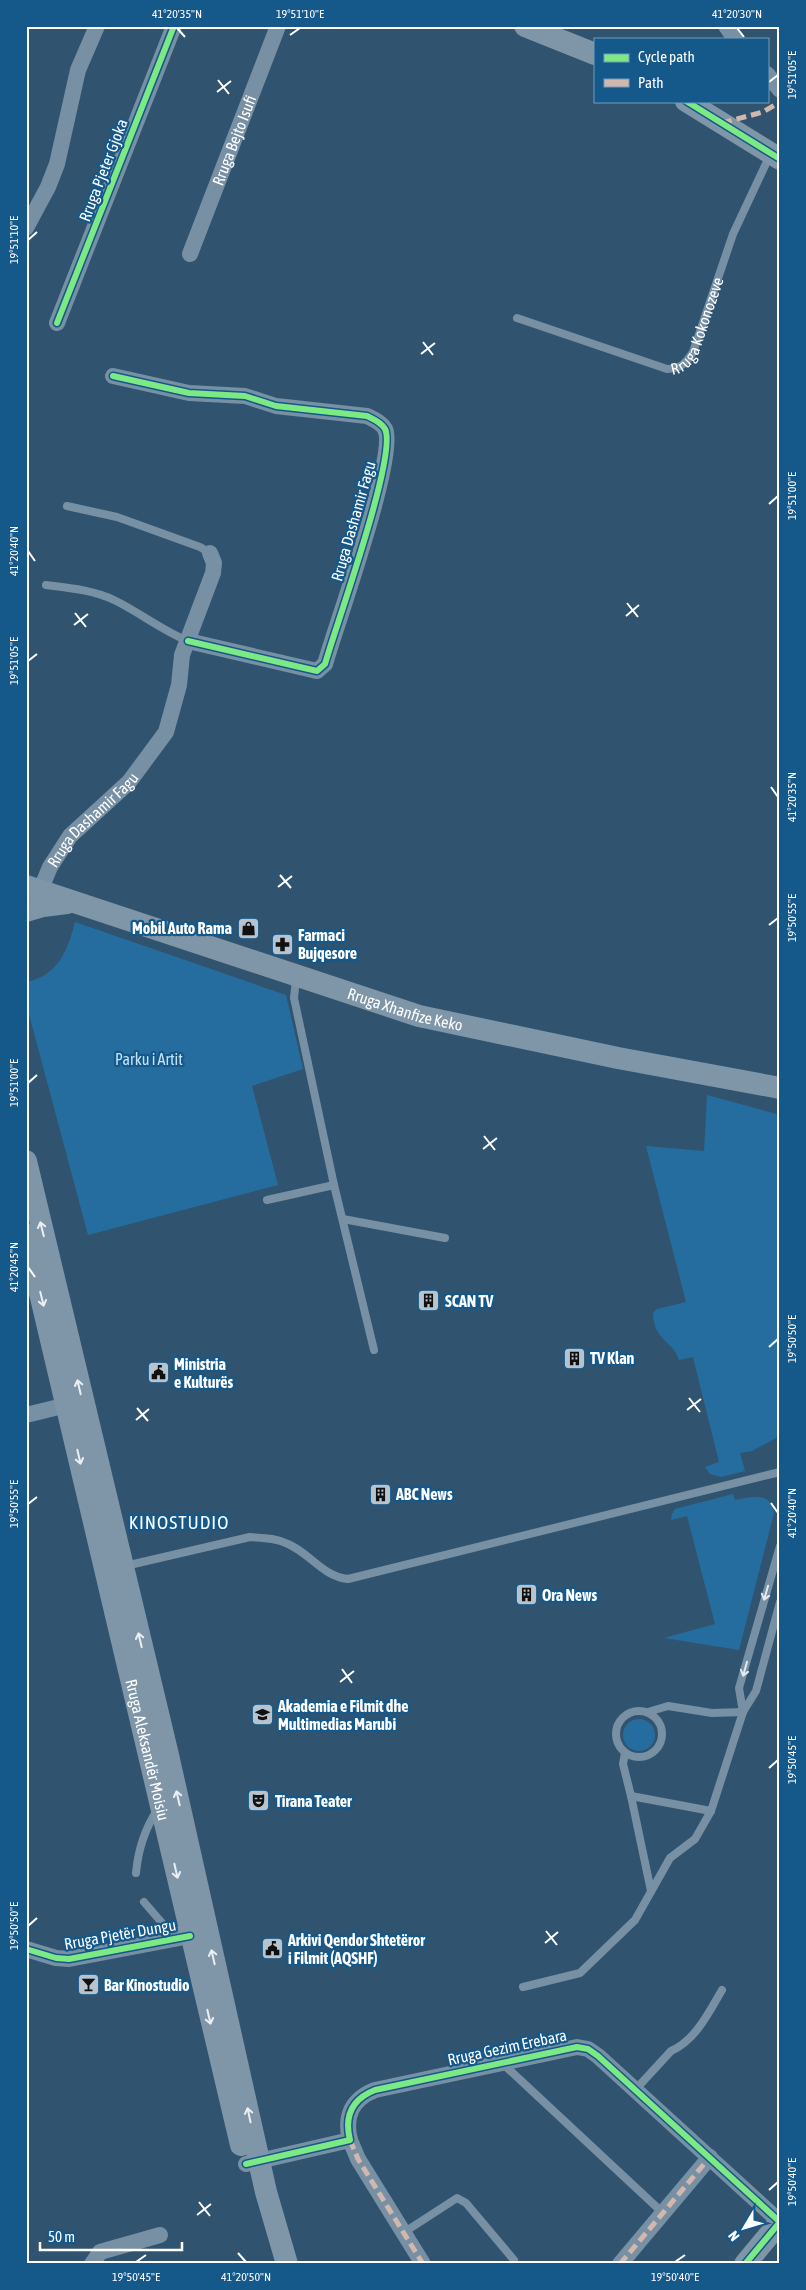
<svg xmlns="http://www.w3.org/2000/svg" width="806" height="2290" viewBox="0 0 806 2290" font-family="'Asap Condensed',sans-serif">
<style>
.green{fill:#266d9f}
.lines{fill:none;stroke-linecap:round;stroke-linejoin:round}
.lane{stroke:#7790a4;stroke-width:8}
.street{stroke:#7790a4;stroke-width:16}
.secondary{stroke:#7e96a8;stroke-width:22}
.quiet{stroke:#d1b7ad;stroke-width:5;stroke-dasharray:10 5;stroke-linecap:butt}
.cycleway-casing{stroke:#15588a;stroke-width:9}
.cycleway{stroke:#7ce984;stroke-width:6}
.oneway{stroke:#eceff2}
.oneway2{stroke:#e4e9ed}
.ticks{fill:none;stroke:#fff;stroke-width:2}
.labels{text-anchor:middle;stroke-width:4.5;stroke-linejoin:round;paint-order:stroke}
.street-label{font-size:16px;fill:#fff;stroke:#15588a}
.poi-label{font-size:16px;font-weight:bold;fill:#fff;stroke:#15588a;text-anchor:start}
.park-label{font-size:16px;fill:#c2e4fb;stroke:#15588a}
.quarter-label{font-size:19px;letter-spacing:1px;fill:#fff;stroke:#15588a}
.neatline{fill:none;stroke:#fff;stroke-width:2}
.ticks-label{font-size:12px;text-anchor:middle;fill:#fff}
</style>
<rect width="100%" height="100%" fill="#30546f"/>
<!-- green -->
<g class="green">
<path d="M75,922L286,995L303,1069L252,1086L278,1185L88,1235L26,1003V982C58,976 68,950 75,922Z"/>
<path d="M707,1095L780,1115V1436L752,1451L740,1453L745,1471L721,1477L710,1474L705,1467L719,1462L693,1357L679,1360C674,1341 654,1342 653,1313L657,1309L686,1302L646,1146L704,1151Z"/>
<path d="M733,1494L735,1500C751,1497 771,1491 774,1513L739,1650L664,1638L715,1624L687,1516L671,1520L672,1514L675,1509Z"/>
<circle cx="639" cy="1735" r="16"/>
</g>
<g class="lines">
<!-- lane -->
<g class="lane">
<path id="s1" d="M517,318L667,369C681,369 686,363 693,352L733,234L770,155"/>
<path d="M67,506L117,517L200,547L210,553"/>
<path d="M46,585C69,588 93,590 114,600C139,612 161,630 188,641"/>
<path d="M296,979L294,998L334,1185L374,1350"/>
<path d="M267,1200L334,1185"/>
<path d="M343,1219L445,1238"/>
<path d="M125,1566L250,1537C263,1538 276,1538 288,1544C311,1554 322,1576 348,1579L780,1472"/>
<circle cx="639" cy="1734" r="23"/>
<path d="M648,1712L668,1706L712,1713L743,1712"/>
<path d="M743,1712L739,1688L780,1546"/>
<path d="M625,1753L623,1764L631,1796"/>
<path d="M136,1873C138,1851 145,1828 158,1809"/>
<path d="M651,1891L631,1796L711,1811"/>
<path d="M144,1902L163,1924L184,1934"/>
<path d="M523,1987L580,1973L635,1920L670,1858L695,1839L711,1811L743,1712L756,1691L780,1602"/>
<path d="M502,2063L663,2213"/>
<path d="M636,2089L671,2051C696,2040 709,2012 722,1990"/>
<path d="M403,2233L457,2198L466,2203L514,2260"/>
</g>
<!-- street -->
<g class="street">
<path d="M726,26L735,39"/>
<path d="M767,74L780,90"/>
<path d="M26,228L48,187L57,164L78,70L97,26"/>
<path id="s2" d="M190,254L278,26"/>
<path d="M57,323L174,26"/>
<path d="M113,376L189,393L245,396L276,406L367,416C373,419 381,422 385,429C398,454 335,628 325,664L317,671L188,641"/>
<path id="s3" d="M40,891L50,867L70,836L129,782L166,732L179,685L182,655L213,573L214,563L210,553"/>
<path d="M26,1415L67,1405"/>
<path d="M26,1949L56,1958L69,1959L190,1936"/>
<path d="M350,2140L358,2159L423,2264"/>
<path d="M246,2164L350,2140C344,2116 352,2099 375,2090L577,2047L588,2049L598,2056L780,2222"/>
<path d="M92,2264L100,2252L160,2235"/>
<path d="M620,2264L710,2157"/>
</g>
<!-- secondary -->
<g class="secondary">
<path d="M525,26L595,54"/>
<path d="M686,101L780,159"/>
<path id="s4" d="M26,886L419,1016L618,1058L780,1088"/>
<path d="M26,911L43,906L67,903"/>
<path d="M26,1161L168,1755L266,2192L287,2264"/>
<path id="s5" d="M26,1234L241,2145"/>
<path d="M745,2264L780,2222"/>
</g>
<!-- quiet -->
<g class="quiet">
<path d="M722,123L763,112L780,102"/>
<path d="M350,2140L358,2159L423,2264"/>
<path d="M620,2264L710,2157"/>
</g>
<defs>
<g id="cycleway">
<path d="M686,101L780,159"/>
<path d="M57,323L174,26"/>
<path d="M113,376L189,393L245,396L276,406L367,416C373,419 381,422 385,429C398,454 335,628 325,664L317,671L188,641"/>
<path d="M26,1949L56,1958L69,1959L190,1936"/>
<path d="M246,2164L350,2140C344,2116 352,2099 375,2090L577,2047L588,2049L598,2056L780,2222L745,2264"/>
</g>
</defs>
<!-- cycleway casing -->
<use href="#cycleway" class="cycleway-casing"/>
<!-- cycleway -->
<use href="#cycleway" class="cycleway"/>
</g>
<!-- one-way arrows -->
<defs><path id="oneway-shaft" d="M-6 0H5M1.5-3L5.5 0L1.5 3" fill="none" stroke-width="1.6" stroke-linecap="round" stroke-linejoin="round" transform="scale(1.25)"/></defs>
<g class="oneway">
<use href="#oneway-shaft" transform="translate(42 1229) rotate(-104)"/>
<use href="#oneway-shaft" transform="translate(42 1299) rotate(76)"/>
<use href="#oneway-shaft" transform="translate(79 1387) rotate(-103)"/>
<use href="#oneway-shaft" transform="translate(79 1457) rotate(77)"/>
<use href="#oneway-shaft" transform="translate(140 1640) rotate(-103)"/>
<use href="#oneway-shaft" transform="translate(178 1798) rotate(-103)"/>
<use href="#oneway-shaft" transform="translate(176 1871) rotate(77)"/>
<use href="#oneway-shaft" transform="translate(213 1957) rotate(-103)"/>
<use href="#oneway-shaft" transform="translate(209 2017) rotate(77)"/>
<use href="#oneway-shaft" transform="translate(249 2115) rotate(-102)"/>
</g>
<g class="oneway2">
<use href="#oneway-shaft" transform="translate(766 1593) rotate(106)"/>
<use href="#oneway-shaft" transform="translate(745 1669) rotate(106)"/>
</g>
<!-- ticks -->
<path class="ticks" d="M177,28L185,37M737,28L744,37M290,35L300,28M218,80L229,94M769,82L778,75M217,92L231,81M28,240L37,232M423,342L433,355M421,354L435,343M769,504L778,496M28,551L35,561M627,603L638,617M75,613L86,627M626,616L639,605M74,625L88,614M28,661L37,654M771,787L778,797M280,875L291,888M278,887L292,876M769,925L778,918M28,1083L37,1075M484,1136L495,1150M483,1149L497,1138M28,1267L35,1277M769,1347L778,1339M689,1398L700,1412M137,1408L148,1421M687,1410L701,1399M136,1420L149,1409M771,1503L778,1513M28,1504L37,1497M342,1669L352,1683M340,1682L354,1671M769,1768L778,1760M28,1926L37,1918M546,1931L557,1945M545,1943L558,1932M769,2190L778,2182M199,2202L210,2216M197,2215L211,2204M238,2253L246,2262M136,2262L146,2255M675,2262L685,2255"/>
<!-- icons -->
<defs>
<symbol id="shop-square" viewBox="-11 -11 22 22"><rect x="-9" y="-9" width="18" height="18" rx="4" fill="#b7c3cd" stroke="#15588a"/><path d="M-5-2.5h2.3a2.7 3.5 0 0 1 5.4 0H5L5.5 6h-11ZM-1.5-2.5h3a1.5 2.3 0 0 0-3 0Z" fill="#111"/></symbol>
<symbol id="pharmacy-square" viewBox="-11 -11 22 22"><rect x="-9" y="-9" width="18" height="18" rx="4" fill="#b7c3cd" stroke="#15588a"/><path d="M-2-6h4v4h4v4h-4v4h-4v-4h-4v-4h4Z" fill="#111"/></symbol>
<symbol id="building-square" viewBox="-11 -11 22 22"><rect x="-9" y="-9" width="18" height="18" rx="4" fill="#b7c3cd" stroke="#15588a"/><path d="M-4-6H4V6H1V3H-1V6H-4ZM-2.5-4.3h1.7v1.8h-1.7ZM.8-4.3h1.7v1.8H.8ZM-2.5-1h1.7V.8h-1.7ZM.8-1h1.7V.8H.8Z" fill="#111"/></symbol>
<symbol id="civic-square" viewBox="-11 -11 22 22"><rect x="-9" y="-9" width="18" height="18" rx="4" fill="#b7c3cd" stroke="#15588a"/><path d="M-.6-6.5H3V-4.5H.6V-3L4-1V1h2V6H-6V1h2V-1L-.6-3ZM-1.2 2.5V6h2.4V2.5Z" fill="#111"/></symbol>
<symbol id="university-square" viewBox="-11 -11 22 22"><rect x="-9" y="-9" width="18" height="18" rx="4" fill="#b7c3cd" stroke="#15588a"/><path d="M0-5L7-2L0 1L-7-2ZM-4 1L0 2.5L4 1V4Q0 6-4 4Z" fill="#111"/></symbol>
<symbol id="theatre-square" viewBox="-11 -11 22 22"><rect x="-9" y="-9" width="18" height="18" rx="4" fill="#b7c3cd" stroke="#15588a"/><path d="M-5-5.5Q0-4 5-5.5V0Q5 5 0 6Q-5 5-5 0ZM-3.3-2.5H-1v1.5H-3.3ZM1-2.5H3.3v1.5H1ZM-2.8 1Q0 5.5 2.8 1Z" fill="#111"/></symbol>
<symbol id="bar-square" viewBox="-11 -11 22 22"><rect x="-9" y="-9" width="18" height="18" rx="4" fill="#b7c3cd" stroke="#15588a"/><path d="M-6-5H6L.8 .8V4.5H3.5V6h-7V4.5H-.8V.8Z" fill="#111"/></symbol>
</defs>
<g fill-rule="evenodd">
<use href="#shop-square" x="236" y="916" width="25" height="25"/>
<use href="#pharmacy-square" x="270" y="932" width="25" height="25"/>
<use href="#building-square" x="416" y="1288" width="25" height="25"/>
<use href="#building-square" x="562" y="1346" width="25" height="25"/>
<use href="#civic-square" x="146" y="1360" width="25" height="25"/>
<use href="#building-square" x="368" y="1482" width="25" height="25"/>
<use href="#building-square" x="514" y="1582" width="25" height="25"/>
<use href="#university-square" x="250" y="1702" width="25" height="25"/>
<use href="#theatre-square" x="246" y="1788" width="25" height="25"/>
<use href="#civic-square" x="260" y="1936" width="25" height="25"/>
<use href="#bar-square" x="76" y="1972" width="25" height="25"/>
</g>
<g class="labels">
<!-- street labels -->
<g class="street-label">
<text dy="6" stroke="none"><textPath href="#s2" startOffset="122">Rruga Bejto Isufi</textPath></text>
<text transform="translate(103 170) rotate(-69)" y="6">Rruga Pjeter Gjoka</text>
<text dy="6" stroke="none"><textPath href="#s1" startOffset="216">Rruga Kokonozeve</textPath></text>
<text transform="translate(353 521) rotate(-74)" y="6">Rruga Dashamir Fagu</text>
<text dy="6" stroke="none"><textPath href="#s3" startOffset="90">Rruga Dashamir Fagu</textPath></text>
<text dy="6" stroke="none"><textPath href="#s4" startOffset="399">Rruga Xhanfize Keko</textPath></text>
<text dy="6" stroke="none"><textPath href="#s5" startOffset="530">Rruga Aleksandër Moisiu</textPath></text>
<text transform="translate(120 1934) rotate(-10)" y="6">Rruga Pjetër Dungu</text>
<text transform="translate(507 2047) rotate(-12)" y="6">Rruga Gezim Erebara</text>
</g>
<!-- poi labels -->
<g class="poi-label">
<text x="232" y="934" text-anchor="end">Mobil Auto Rama</text>
<text x="298" y="941">Farmaci<tspan x="298" dy="18">Bujqesore</tspan></text>
<text x="445" y="1307">SCAN TV</text>
<text x="590" y="1364">TV Klan</text>
<text x="174" y="1370">Ministria<tspan x="174" dy="18">e Kulturës</tspan></text>
<text x="396" y="1500">ABC News</text>
<text x="542" y="1601">Ora News</text>
<text x="278" y="1712">Akademia e Filmit dhe<tspan x="278" dy="18">Multimedias Marubi</tspan></text>
<text x="275" y="1807">Tirana Teater</text>
<text x="288" y="1946">Arkivi Qendor Shtetëror<tspan x="288" dy="18">i Filmit (AQSHF)</tspan></text>
<text x="104" y="1991">Bar Kinostudio</text>
</g>
<!-- park labels -->
<g class="park-label">
<text x="149" y="1065">Parku i Artit</text>
</g>
<!-- quarter labels -->
<g class="quarter-label">
<text x="179" y="1529">KINOSTUDIO</text>
</g>
</g>
<!-- border -->
<rect width="806" height="2290" fill="none" stroke="#15588a" stroke-width="55"/>
<!-- legend -->
<rect x="594" y="38" width="175" height="65" fill="#15588a" stroke="#739bb9"/>
<rect x="604" y="54" width="25" height="8" fill="#7ce984" stroke="#739bb9"/>
<text x="638" y="62" font-size="15" fill="#ffffff">Cycle path</text>
<rect x="604" y="79" width="25" height="8" fill="#d1b7ad" stroke="#739bb9"/>
<text x="638" y="88" font-size="15" fill="#ffffff">Path</text>
<!-- north arrow -->
<g transform="translate(744 2228) rotate(232)" stroke="#15588a" stroke-width="4" paint-order="stroke">
<path d="M0-4L9 19L0 12L-9 19Z" fill="#ffffff"/>
<text y="-8" font-size="14" font-weight="bold" text-anchor="middle" fill="#ffffff">N</text>
</g>
<!-- scale -->
<path d="M40 2242v8h142v-8" fill="none" stroke="#ffffff" stroke-width="2.5"/>
<text x="48" y="2242" font-size="15" fill="#ffffff" stroke="#15588a" stroke-width="4" paint-order="stroke">50 m</text>
<rect x="28" y="28" width="750" height="2234" class="neatline"/>
<g class="ticks-label">
<text x="177" y="18">41°20'35"N</text>
<text x="300" y="18">19°51'10"E</text>
<text x="737" y="18">41°20'30"N</text>
<text transform="translate(792 75) rotate(-90)" y="4">19°51'05"E</text>
<text transform="translate(14 240) rotate(-90)" y="4">19°51'10"E</text>
<text transform="translate(792 496) rotate(-90)" y="4">19°51'00"E</text>
<text transform="translate(14 551) rotate(-90)" y="4">41°20'40"N</text>
<text transform="translate(14 661) rotate(-90)" y="4">19°51'05"E</text>
<text transform="translate(792 797) rotate(-90)" y="4">41°20'35"N</text>
<text transform="translate(792 918) rotate(-90)" y="4">19°50'55"E</text>
<text transform="translate(14 1083) rotate(-90)" y="4">19°51'00"E</text>
<text transform="translate(14 1267) rotate(-90)" y="4">41°20'45"N</text>
<text transform="translate(792 1339) rotate(-90)" y="4">19°50'50"E</text>
<text transform="translate(14 1504) rotate(-90)" y="4">19°50'55"E</text>
<text transform="translate(792 1513) rotate(-90)" y="4">41°20'40"N</text>
<text transform="translate(792 1760) rotate(-90)" y="4">19°50'45"E</text>
<text transform="translate(14 1926) rotate(-90)" y="4">19°50'50"E</text>
<text transform="translate(792 2182) rotate(-90)" y="4">19°50'40"E</text>
<text x="136" y="2281">19°50'45"E</text>
<text x="246" y="2281">41°20'50"N</text>
<text x="675" y="2281">19°50'40"E</text>
</g>
</svg>
